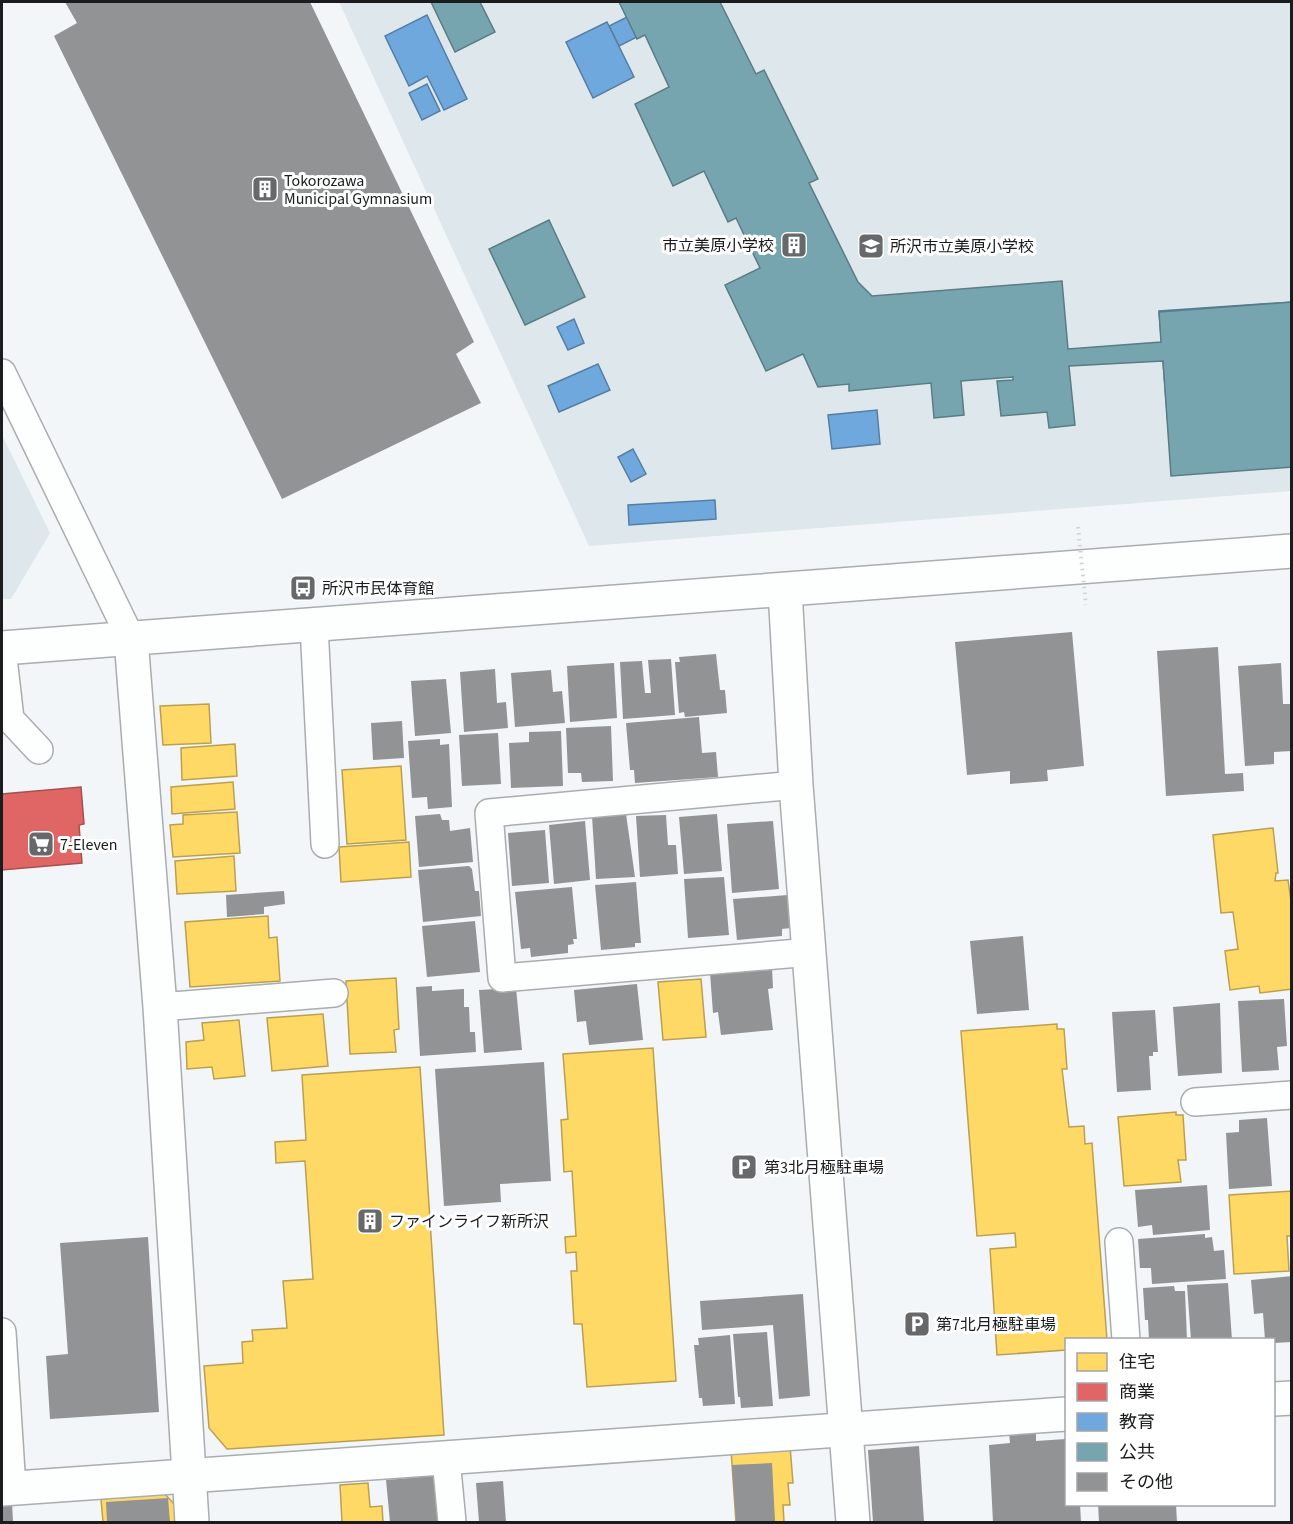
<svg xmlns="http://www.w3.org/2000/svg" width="1293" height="1524" viewBox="0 0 1293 1524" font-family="'Source Sans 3','Noto Sans JP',sans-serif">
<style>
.built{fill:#dee8ec}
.homes{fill:#ffd966;stroke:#baa050;stroke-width:1.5}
.shops{fill:#e06666;stroke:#a55050;stroke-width:1.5}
.schools{fill:#6fa8dc;stroke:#567ea3;stroke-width:1.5}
.public{fill:#76a5af;stroke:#5a7c83;stroke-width:1.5}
.building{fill:#919394}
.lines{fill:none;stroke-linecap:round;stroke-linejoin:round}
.service-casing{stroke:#aaadaf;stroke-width:30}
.minor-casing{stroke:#aaadaf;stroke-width:36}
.tertiary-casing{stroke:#aaadaf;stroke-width:36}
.service{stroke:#fdfefe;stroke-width:27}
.minor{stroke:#fdfefe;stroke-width:33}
.tertiary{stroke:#fdfefe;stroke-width:33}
.path-bridge{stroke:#d1d2d3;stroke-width:4;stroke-dasharray:1.5 4.5;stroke-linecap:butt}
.labels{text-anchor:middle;stroke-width:6;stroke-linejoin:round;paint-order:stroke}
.poi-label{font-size:16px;fill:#1a1c1d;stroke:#fff;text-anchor:start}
</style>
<rect width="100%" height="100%" fill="#f2f6f8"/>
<!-- built -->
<g class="built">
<path d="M339,2H1291V491L589,546Z"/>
<path d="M2,435L50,533L11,599H2Z"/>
</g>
<!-- homes -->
<g class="homes">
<path d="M209,704L211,743L163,745L160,706Z"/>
<path d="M235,744L237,776L182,780L181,748Z"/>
<path d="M401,766L406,840L347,844L342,770Z"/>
<path d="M233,782L235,809L172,814L171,787Z"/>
<path d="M237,812L240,853L173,857L170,825L183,824V815Z"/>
<path d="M1273,828L1278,873H1276L1275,881L1288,880L1292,908V989L1260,993L1259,986L1230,990L1225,951L1238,949L1233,912L1221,913L1213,835Z"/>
<path d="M409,842L411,877L341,882L339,847Z"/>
<path d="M234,856L236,891L177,894L175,861Z"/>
<path d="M268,916L269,938L277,937L280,981L190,987L185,922Z"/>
<path d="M396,978L399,1029L394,1030L396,1052L350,1054L346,981Z"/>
<path d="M701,979L706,1037L663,1040L658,982Z"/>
<path d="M323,1014L328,1066L272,1071L267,1018Z"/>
<path d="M239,1020L245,1076L214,1079L212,1067L187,1069L186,1042L204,1040L202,1023Z"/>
<path d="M1057,1024V1029H1064L1067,1069H1062L1069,1127L1084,1126L1085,1144L1092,1143L1107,1340H1066V1350L997,1355L990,1249L1016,1247L1015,1233L977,1236L961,1031Z"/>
<path d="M653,1048L676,1381L587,1387L582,1324H574L571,1271H577L576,1252L566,1253L565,1237L576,1236L572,1171L564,1172L561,1120L568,1119L563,1054Z"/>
<path d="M420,1067L444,1435L227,1449L209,1428L204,1366L243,1363L242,1342L253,1341L252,1330L287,1328L283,1281L313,1279L305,1161L276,1163L275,1142L306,1140L302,1075Z"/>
<path d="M1176,1112V1115H1183L1186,1160H1178L1181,1182L1124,1186L1118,1117Z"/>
<path d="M1292,1191V1236H1287L1289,1271L1234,1274L1229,1195Z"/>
<path d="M790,1446L793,1483H788L790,1505H783L784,1522H736L731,1450Z"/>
<path d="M368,1483L370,1507L382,1506L383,1522H342L340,1485Z"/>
<path d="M164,1493L176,1506L177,1522H103L101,1499H106V1494Z"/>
</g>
<!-- shops -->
<path class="shops" d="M81,787L84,824L79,825L82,863L2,870V794Z"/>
<!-- schools -->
<g class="schools">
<path d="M427,15L467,99L444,110L427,76L409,86L385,36Z"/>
<path d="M627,17L637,37L619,46L609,26Z"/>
<path d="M607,22L634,77L593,98L566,42Z"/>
<path d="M427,84L440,111L422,120L409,93Z"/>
<path d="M1292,302V466L1172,475L1159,311Z"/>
<path d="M574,319L584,343L568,350L557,327Z"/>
<path d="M598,364L610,390L559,412L548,386Z"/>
<path d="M877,410L880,444L832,449L828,415Z"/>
<path d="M633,449L646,474L631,482L618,457Z"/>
<path d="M715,500L716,519L629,525L628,505Z"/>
</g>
<!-- public -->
<g class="public">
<path d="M431,2H480L495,32L455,52Z"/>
<path d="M619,2H720L756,74L764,70L818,179L809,183L858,282L872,296L1062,281L1068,349L1161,342L1159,312L1292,302V467L1171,476L1163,361L1069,366L1075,425L1049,428L1047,412L1001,416L997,381L1013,380V377L961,381L964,415L934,418L931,383L849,391V384L818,387L803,354L766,371L725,285L760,268L736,218L728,222L704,171L673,186L635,104L669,87L645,35L637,39Z"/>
<path d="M549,220L585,297L525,325L489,249Z"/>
</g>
<!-- building -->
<g class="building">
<path d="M65,2H310L474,342L456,354L481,403L282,499L54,36L77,23Z"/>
<path d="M1072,632L1084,766L1047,770L1048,781L1010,784V771L967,775L955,642Z"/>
<path d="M1218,647L1225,774L1243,773L1244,791L1166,796L1157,651Z"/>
<path d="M716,654L720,690H725L727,713L685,717L684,712L679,713L675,662H680L679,657Z"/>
<path d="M671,659L675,715L623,719L620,662L642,661L645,693H651L648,660Z"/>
<path d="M614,663L617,718L570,722L567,666Z"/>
<path d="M1281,663L1283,704H1290L1292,751L1274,752V764L1245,766L1238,666Z"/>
<path d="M495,669L497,703L506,702L508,728L464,732L460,672Z"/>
<path d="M551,670L553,692L562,691L565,723L515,727L511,673Z"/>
<path d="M446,679L451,733L415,736L411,681Z"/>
<path d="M699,717L702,753L716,752L718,777L635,783L634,770H630L626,723Z"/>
<path d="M402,721L404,758L373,760L371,723Z"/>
<path d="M611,726L613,781L582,782L581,773H568L566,728Z"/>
<path d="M561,731L563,786L511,788L509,743L529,742V732Z"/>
<path d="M498,733L501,784L462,786L459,735Z"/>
<path d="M440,739V745L449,744L452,807L428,809L427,797L412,798L408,741Z"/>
<path d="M440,814L442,820H449L450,831L470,828L473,862L419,867L415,816Z"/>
<path d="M626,814L635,877L596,879L592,816Z"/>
<path d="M717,814L722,871L684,874L679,817Z"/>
<path d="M666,815L668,845H676L678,874L640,877L636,816Z"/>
<path d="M585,821L590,880L554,884L549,825Z"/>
<path d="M773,821L779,889L732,893L727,824Z"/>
<path d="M545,830L549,883L512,886L508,833Z"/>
<path d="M469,866L472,869L475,891H479L481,916L423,922L418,870Z"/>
<path d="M724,877L729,935L688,938L684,879Z"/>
<path d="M636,882L641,943H635V947L601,950L595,885Z"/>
<path d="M572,887L577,939H573L574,944L568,945V953L531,957L530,948L521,949L515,892Z"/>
<path d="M284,891L285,904L264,907V914L227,917L226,895Z"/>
<path d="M788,895L791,928L782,929V936L737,940L733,899Z"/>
<path d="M475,921L480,972L427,977L422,926Z"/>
<path d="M1023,936L1029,1010L977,1014L970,941Z"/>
<path d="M772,968L773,988L768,989L773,1030L721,1035L718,1012L713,1013L710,973Z"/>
<path d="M637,984L643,1040L589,1045L586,1021L577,1022L574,990Z"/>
<path d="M432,986V991L464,989V1007H469L470,1032H475L476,1052L420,1056L416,987Z"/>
<path d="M516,988L522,1050L484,1053L479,990Z"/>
<path d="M1284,999L1287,1046L1277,1047L1279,1070L1242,1072L1238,1001Z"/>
<path d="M1220,1003L1222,1073L1178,1076L1173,1007Z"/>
<path d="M1155,1010L1158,1052H1153V1056H1149L1151,1090L1117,1092L1112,1012Z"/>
<path d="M544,1062L551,1181L500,1184L501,1202L444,1206L435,1069Z"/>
<path d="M1267,1118L1272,1186L1229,1189L1226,1133L1239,1132V1120Z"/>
<path d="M1207,1185L1210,1230L1153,1235L1152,1225L1138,1227L1135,1190Z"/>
<path d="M1205,1234V1238L1212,1237L1214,1251L1224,1250L1226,1279L1152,1284L1151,1268H1140L1138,1239Z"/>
<path d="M148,1237L159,1412L50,1419L46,1356L68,1354L60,1243Z"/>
<path d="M1292,1276V1342L1274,1343V1340H1265L1263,1313L1254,1314L1251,1280Z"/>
<path d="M1228,1283L1232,1340H1191L1187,1285Z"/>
<path d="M1174,1286L1175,1291H1185L1187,1340H1149L1148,1320H1145L1143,1288Z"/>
<path d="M803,1294L810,1396L779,1399L773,1325L702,1330L700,1301Z"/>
<path d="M767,1332L773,1406L741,1408L740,1397H738L733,1334Z"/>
<path d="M730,1335L735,1404L703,1406L702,1398H699L694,1345H699L698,1338Z"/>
<path d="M1036,1432V1441L1066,1439V1504H1080L1081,1522H993L989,1445L1010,1443L1009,1433Z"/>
<path d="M919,1446L924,1522H873L868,1450Z"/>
<path d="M772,1463L775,1521L736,1522L732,1465Z"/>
<path d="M432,1476L442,1484L445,1522H390L386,1480Z"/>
<path d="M503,1481L506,1522H479L476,1483Z"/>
<path d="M168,1498L170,1522H107L106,1502Z"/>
<path d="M12,1502L13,1522H2V1503Z"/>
<path d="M1098,1504L1176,1505L1177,1522H1099Z"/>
</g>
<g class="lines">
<defs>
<g id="service">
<path d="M2,373L131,639"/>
<path d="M314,625L325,844"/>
<path d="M2,649L10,719L39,750"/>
<path d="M796,785L489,813L502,978L811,952"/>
<path d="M160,1007L334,993"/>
<path d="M1195,1102L1292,1095"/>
<path d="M1119,1242L1126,1340"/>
<path d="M2,1332L12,1488"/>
<path d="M446,1459L452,1522"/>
</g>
<g id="minor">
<path d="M785,590L796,785L853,1522"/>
<path d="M131,639L160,1007L192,1522"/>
<path d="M1274,1399L1292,1398"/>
<path d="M2,1489L1066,1414"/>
</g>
<path id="tertiary" d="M2,648L1292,551"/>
</defs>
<!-- service casing -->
<use href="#service" class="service-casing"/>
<!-- minor casing -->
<use href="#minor" class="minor-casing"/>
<!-- tertiary casing -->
<use href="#tertiary" class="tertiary-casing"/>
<!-- service -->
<use href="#service" class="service"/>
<!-- minor -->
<use href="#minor" class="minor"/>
<!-- tertiary -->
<use href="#tertiary" class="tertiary"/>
<!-- path-bridge -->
<path class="path-bridge" d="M1078,527L1086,605"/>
</g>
<!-- icons -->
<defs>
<symbol id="building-square" viewBox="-11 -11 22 22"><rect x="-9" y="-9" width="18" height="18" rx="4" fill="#66686a" stroke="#fff"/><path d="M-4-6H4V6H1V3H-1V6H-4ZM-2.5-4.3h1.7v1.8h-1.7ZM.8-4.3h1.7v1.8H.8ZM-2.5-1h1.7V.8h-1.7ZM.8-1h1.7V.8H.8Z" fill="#fff"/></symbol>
<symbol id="school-square" viewBox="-11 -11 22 22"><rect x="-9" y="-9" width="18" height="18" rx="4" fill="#66686a" stroke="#fff"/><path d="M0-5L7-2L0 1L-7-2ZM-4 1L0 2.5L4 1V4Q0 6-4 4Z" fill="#fff"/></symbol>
<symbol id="bus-square" viewBox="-11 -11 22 22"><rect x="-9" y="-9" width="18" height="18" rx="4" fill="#66686a" stroke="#fff"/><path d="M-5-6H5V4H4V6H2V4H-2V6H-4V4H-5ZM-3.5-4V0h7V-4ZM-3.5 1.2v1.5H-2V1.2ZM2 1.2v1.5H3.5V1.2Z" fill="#fff"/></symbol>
<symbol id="supermarket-square" viewBox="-11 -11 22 22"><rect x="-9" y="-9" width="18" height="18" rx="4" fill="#66686a" stroke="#fff"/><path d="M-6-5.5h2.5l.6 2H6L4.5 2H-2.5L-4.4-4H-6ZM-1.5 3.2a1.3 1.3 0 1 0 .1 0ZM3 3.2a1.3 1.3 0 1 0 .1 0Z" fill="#fff"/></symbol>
<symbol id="parking-square" viewBox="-11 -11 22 22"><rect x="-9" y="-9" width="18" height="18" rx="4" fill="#66686a" stroke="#fff"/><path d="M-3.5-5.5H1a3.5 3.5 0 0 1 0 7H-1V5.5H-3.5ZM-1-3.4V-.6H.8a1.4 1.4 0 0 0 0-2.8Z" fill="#fff"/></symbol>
</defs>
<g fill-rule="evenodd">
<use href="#building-square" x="250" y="174" width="30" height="30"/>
<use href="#building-square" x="779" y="230" width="30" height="30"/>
<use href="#school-square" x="856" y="231" width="30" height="30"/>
<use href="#bus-square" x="288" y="573" width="30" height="30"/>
<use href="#supermarket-square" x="26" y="829" width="30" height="30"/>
<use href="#parking-square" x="729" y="1152" width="30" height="30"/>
<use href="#building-square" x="355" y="1206" width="30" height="30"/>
<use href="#parking-square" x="902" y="1309" width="30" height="30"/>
</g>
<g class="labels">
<!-- poi labels -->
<g class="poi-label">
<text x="284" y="186">Tokorozawa<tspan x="284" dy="18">Municipal Gymnasium</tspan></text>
<text x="774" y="251" text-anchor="end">市立美原小学校</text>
<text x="890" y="252">所沢市立美原小学校</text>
<text x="322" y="594">所沢市民体育館</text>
<text x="60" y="850">7-Eleven</text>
<text x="764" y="1173">第3北月極駐車場</text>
<text x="389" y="1227">ファインライフ新所沢</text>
<text x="936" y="1330">第7北月極駐車場</text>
</g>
</g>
<!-- border -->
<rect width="1293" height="1524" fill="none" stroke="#1a1c1d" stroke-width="6"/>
<!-- legend -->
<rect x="1065" y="1338" width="210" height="168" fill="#ffffff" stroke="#a3a4a5" stroke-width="1.5"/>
<rect x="1077" y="1353" width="30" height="18" fill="#ffd966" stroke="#a3a4a5" stroke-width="1.5"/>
<text x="1119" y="1368" font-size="18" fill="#1a1c1d">住宅</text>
<rect x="1077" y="1383" width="30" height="18" fill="#e06666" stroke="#a3a4a5" stroke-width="1.5"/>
<text x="1119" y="1398" font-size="18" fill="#1a1c1d">商業</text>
<rect x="1077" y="1413" width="30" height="18" fill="#6fa8dc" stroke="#a3a4a5" stroke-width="1.5"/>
<text x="1119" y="1428" font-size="18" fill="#1a1c1d">教育</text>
<rect x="1077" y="1443" width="30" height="18" fill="#76a5af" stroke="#a3a4a5" stroke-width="1.5"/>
<text x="1119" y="1458" font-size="18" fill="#1a1c1d">公共</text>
<rect x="1077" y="1473" width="30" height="18" fill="#919394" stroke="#a3a4a5" stroke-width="1.5"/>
<text x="1119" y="1488" font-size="18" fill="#1a1c1d">その他</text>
</svg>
